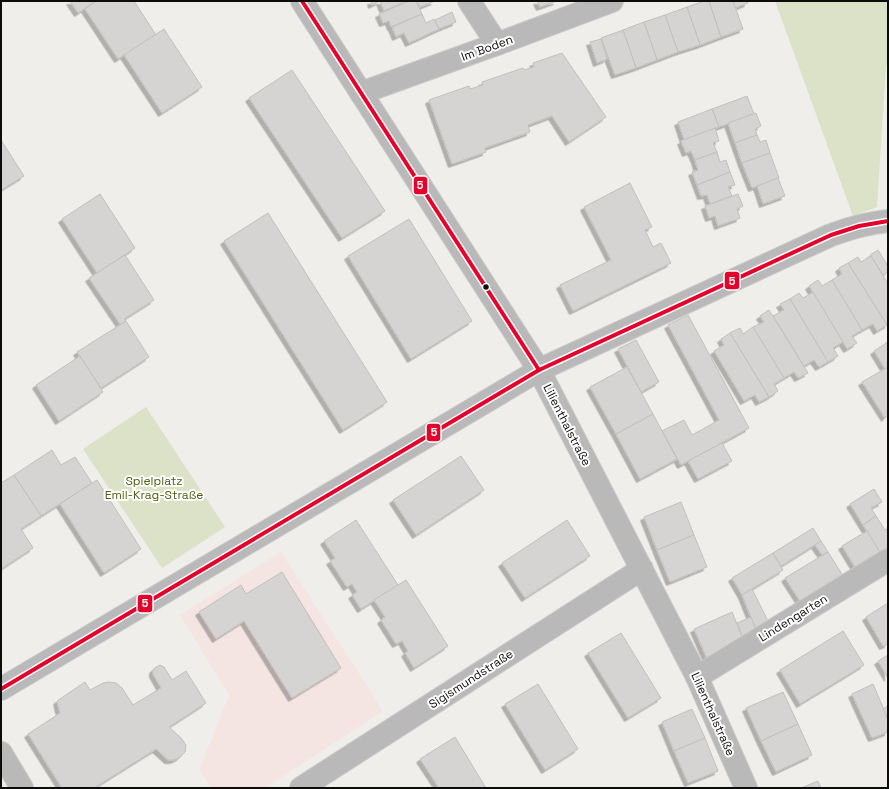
<svg xmlns="http://www.w3.org/2000/svg" width="889" height="789" viewBox="0 0 889 789" font-family="'Space Grotesk',sans-serif">
<style>
.education{fill:#f4e5e2}
.green{fill:#dbe2c7}
.building{fill:#d6d4d3;stroke:#c1c0be;filter:url(#shadow)}
.lines{fill:none;stroke-linecap:round;stroke-linejoin:round}
.minor-casing{stroke:#cacac8;stroke-width:24}
.minor{stroke:#b9b9b9;stroke-width:22}
.bus-1-casing{stroke:#fff;stroke-width:7}
.bus-1{stroke:#e4002b;stroke-width:4}
.bus-dot{fill:#0c0c0a;stroke:#fff;stroke-width:1.5}
.labels{text-anchor:middle;stroke-width:4;stroke-linejoin:round;paint-order:stroke}
.street-label{font-size:12px;fill:#0c0c0a;stroke:#fff}
.park-label{font-size:12px;fill:#4f5e12;stroke:#fff}
.line-badge{stroke:#fff;stroke-width:1.5}
.badge-label{font-size:11px;text-anchor:middle;font-weight:bold;fill:#fff}
</style>
<defs>
<filter id="shadow"><feDropShadow dx="-3.5" dy="3.5" stdDeviation="0" flood-color="#0004"/></filter>
</defs>
<rect width="100%" height="100%" fill="#efeeeb"/>
<!-- education -->
<path class="education" d="M281,552L383,711L265,788H211L199,770L229,695L180,615Z"/>
<!-- green -->
<g class="green">
<path d="M775,1H888V61L886,67L877,207L853,216Z"/>
<path d="M146,407L225,527L162,568L83,449Z"/>
</g>
<!-- building -->
<g class="building">
<path d="M70,1H96L78,13Z"/>
<path d="M96,1H134L156,35L118,59L85,9Z"/>
<path d="M371,1H407L384,11L380,1L372,5Z"/>
<path d="M409,1H416L422,14L391,27L389,21L383,23L379,14Z"/>
<path d="M417,1H435L420,7Z"/>
<path d="M537,1H557L540,7Z"/>
<path d="M704,1H709L721,37L700,45L687,7Z"/>
<path d="M709,1H733L743,29L721,37Z"/>
<path d="M733,1H747L748,3L735,8Z"/>
<path d="M687,7L700,45L678,52L665,15Z"/>
<path d="M452,12L456,22L439,29L435,20Z"/>
<path d="M422,14L426,23L434,19L439,29L409,43L404,33L396,37L392,27Z"/>
<path d="M665,15L678,52L657,60L644,22Z"/>
<path d="M644,22L657,60L636,68L623,30Z"/>
<path d="M164,29L202,87L162,113L124,55Z"/>
<path d="M623,30L636,68L615,75L601,38Z"/>
<path d="M601,39L607,59L597,63L590,42Z"/>
<path d="M562,53L606,117L569,142L552,116L528,125L530,132L485,148L486,152L452,164L429,100L469,86L470,89L483,85L482,82L523,68L524,70L534,67L533,63Z"/>
<path d="M292,70L385,211L342,238L249,98Z"/>
<path d="M747,96L754,114L719,127L712,109Z"/>
<path d="M712,109L719,127L684,140L678,122Z"/>
<path d="M756,113L761,126L755,129L757,135L735,143L728,123Z"/>
<path d="M715,128L719,141L713,143L717,152L695,160L691,151L686,153L681,141Z"/>
<path d="M757,135L760,142L766,140L770,153L742,163L735,143Z"/>
<path d="M1,140L24,176L1,190Z"/>
<path d="M717,152L720,162L726,160L730,172L697,185L692,172L698,170L695,160Z"/>
<path d="M770,153L779,178L752,188L742,163Z"/>
<path d="M730,172L735,185L728,187L732,196L710,204L707,195L701,196L697,185Z"/>
<path d="M778,178L785,196L763,204L757,186Z"/>
<path d="M630,183L652,227L645,230L653,247L661,243L671,263L573,311L560,285L611,260L584,207Z"/>
<path d="M100,194L135,248L97,273L62,219Z"/>
<path d="M738,194L743,206L737,209L740,218L718,226L715,216L709,218L705,206Z"/>
<path d="M268,213L387,402L343,430L224,241Z"/>
<path d="M409,219L472,321L411,359L348,256Z"/>
<path d="M878,250L888,266V272L883,275L870,255Z"/>
<path d="M125,255L154,300L124,319L126,321L120,324L89,278Z"/>
<path d="M871,256L888,284V325H887L848,263L858,257L861,262Z"/>
<path d="M848,263L887,325L877,331L873,324L862,330L832,280L842,274L839,268Z"/>
<path d="M818,280L822,286L832,280L862,330L852,336L857,343L847,349L809,286Z"/>
<path d="M813,292L843,342L833,348L838,356L828,362L790,299L799,293L803,298Z"/>
<path d="M790,299L828,362L819,367L814,360L804,366L773,316L784,310L780,304Z"/>
<path d="M769,310L808,373L798,378L794,372L784,378L753,327L764,322L760,316Z"/>
<path d="M688,315L749,428L681,465L662,431L684,420L692,435L719,420L668,325Z"/>
<path d="M126,321L149,357L101,388L77,352Z"/>
<path d="M753,327L784,378L774,384L778,391L769,397L730,333L740,328L743,334Z"/>
<path d="M730,333L769,397L759,402L755,395L744,401L714,351L724,345L721,339Z"/>
<path d="M636,340L659,382L641,392L618,349Z"/>
<path d="M888,342V367L885,369L874,351Z"/>
<path d="M80,356L103,392L59,421L36,385Z"/>
<path d="M627,367L653,414L616,434L590,387Z"/>
<path d="M888,367V415L885,418L862,382Z"/>
<path d="M653,414L677,459L640,479L616,434Z"/>
<path d="M722,443L732,461L698,479L688,461Z"/>
<path d="M52,450L61,465L75,457L92,483L41,516L14,475Z"/>
<path d="M461,456L484,490L416,535L393,500Z"/>
<path d="M14,475L41,516L21,529L33,548L1,569V483Z"/>
<path d="M97,480L141,549L104,573L60,504Z"/>
<path d="M874,489L882,502L871,508L876,516L863,525L850,504Z"/>
<path d="M681,502L694,535L657,550L644,517Z"/>
<path d="M876,516L885,530L888,528V556L884,559L863,525Z"/>
<path d="M356,520L398,585L361,609L352,595L357,592L352,584L347,587L330,561L335,558L324,541Z"/>
<path d="M567,520L590,556L525,598L502,563Z"/>
<path d="M813,528L821,541L781,566L773,553Z"/>
<path d="M867,531L884,559L859,574L842,546Z"/>
<path d="M694,535L707,567L670,582L657,550Z"/>
<path d="M821,541L828,552L822,555L815,545Z"/>
<path d="M828,552L847,582L805,609L785,578Z"/>
<path d="M773,553L783,570L742,595L732,578Z"/>
<path d="M282,572L341,668L292,698L244,621L216,639L199,612L241,585L246,594Z"/>
<path d="M406,580L448,646L414,668L405,653L408,651L402,641L396,644L381,620L385,617L374,600Z"/>
<path d="M752,589L771,627L758,635L742,595Z"/>
<path d="M888,603V644L883,646L866,617Z"/>
<path d="M732,612L744,641L708,661L694,629Z"/>
<path d="M751,617L758,635L744,641L737,623Z"/>
<path d="M843,631L864,665L800,704L780,670Z"/>
<path d="M621,633L661,698L628,718L588,653Z"/>
<path d="M888,655V678L878,661Z"/>
<path d="M160,665L164,667L172,680L186,671L206,703L169,727L181,738L186,745L185,752L180,757L174,760H168L156,749L94,788H62L28,734L60,713L57,701L85,682L90,690L103,683L109,682L116,683L122,688L133,705L161,688L153,674V670L156,667Z"/>
<path d="M538,684L578,749L545,770L505,704Z"/>
<path d="M873,684L888,719V732L872,738L852,694Z"/>
<path d="M783,692L798,724L761,741L746,708Z"/>
<path d="M888,706V719L883,709Z"/>
<path d="M692,709L705,738L674,751L662,722Z"/>
<path d="M798,724L812,755L776,772L761,741Z"/>
<path d="M455,737L486,788H439L420,759Z"/>
<path d="M705,738L718,771L688,783L674,751Z"/>
<path d="M818,781L821,788H801Z"/>
</g>
<g class="lines">
<defs>
<g id="minor">
<path d="M302,1L539,370L697,677L746,788"/>
<path d="M469,1L497,44"/>
<path d="M361,93L497,44L612,1"/>
<path d="M697,677L888,560"/>
<path d="M1,689L539,370L831,235C850,228 868,223 888,221"/>
<path d="M1,753L22,788"/>
<path d="M301,788L642,569"/>
</g>
</defs>
<!-- minor casing -->
<use href="#minor" class="minor-casing"/>
<!-- minor -->
<use href="#minor" class="minor"/>
<defs>
<g id="bus-1">
<path d="M302,1L539,370"/>
<path d="M1,689L539,370L831,235L859,226L888,221"/>
</g>
</defs>
<!-- bus-1 casing -->
<use href="#bus-1" class="bus-1-casing"/>
<!-- bus-1 -->
<use href="#bus-1" class="bus-1"/>
</g>
<!-- markers -->
<circle class="bus-dot" cx="486" cy="287" r="3.5"/>
<g class="labels">
<!-- street labels -->
<g class="street-label">
<text transform="translate(487 48) rotate(-20)" y="4">Im Boden</text>
<text transform="translate(567 425) rotate(63)" y="4">Lilienthalstraße</text>
<text transform="translate(793 618) rotate(-32)" y="4">Lindengarten</text>
<text transform="translate(471 679) rotate(-33)" y="4">Sigismundstraße</text>
<text transform="translate(713 714) rotate(66)" y="4">Lilienthalstraße</text>
</g>
<!-- park labels -->
<g class="park-label">
<text x="154" y="485">Spielplatz<tspan x="154" dy="14">Emil-Krag-Straße</tspan></text>
</g>
</g>
<g class="line-badge">
<rect x="413" y="176" width="15" height="19" rx="4" fill="#e4002b"/>
<rect x="724" y="271" width="16" height="19" rx="4" fill="#e4002b"/>
<rect x="426" y="423" width="15" height="19" rx="4" fill="#e4002b"/>
<rect x="137" y="594" width="16" height="19" rx="4" fill="#e4002b"/>
</g>
<g class="badge-label">
<text x="420" y="189">5</text>
<text x="732" y="285">5</text>
<text x="434" y="436">5</text>
<text x="145" y="607">5</text>
</g>
<!-- border -->
<rect width="889" height="789" fill="none" stroke="#0c0c0a" stroke-width="4"/>
</svg>
